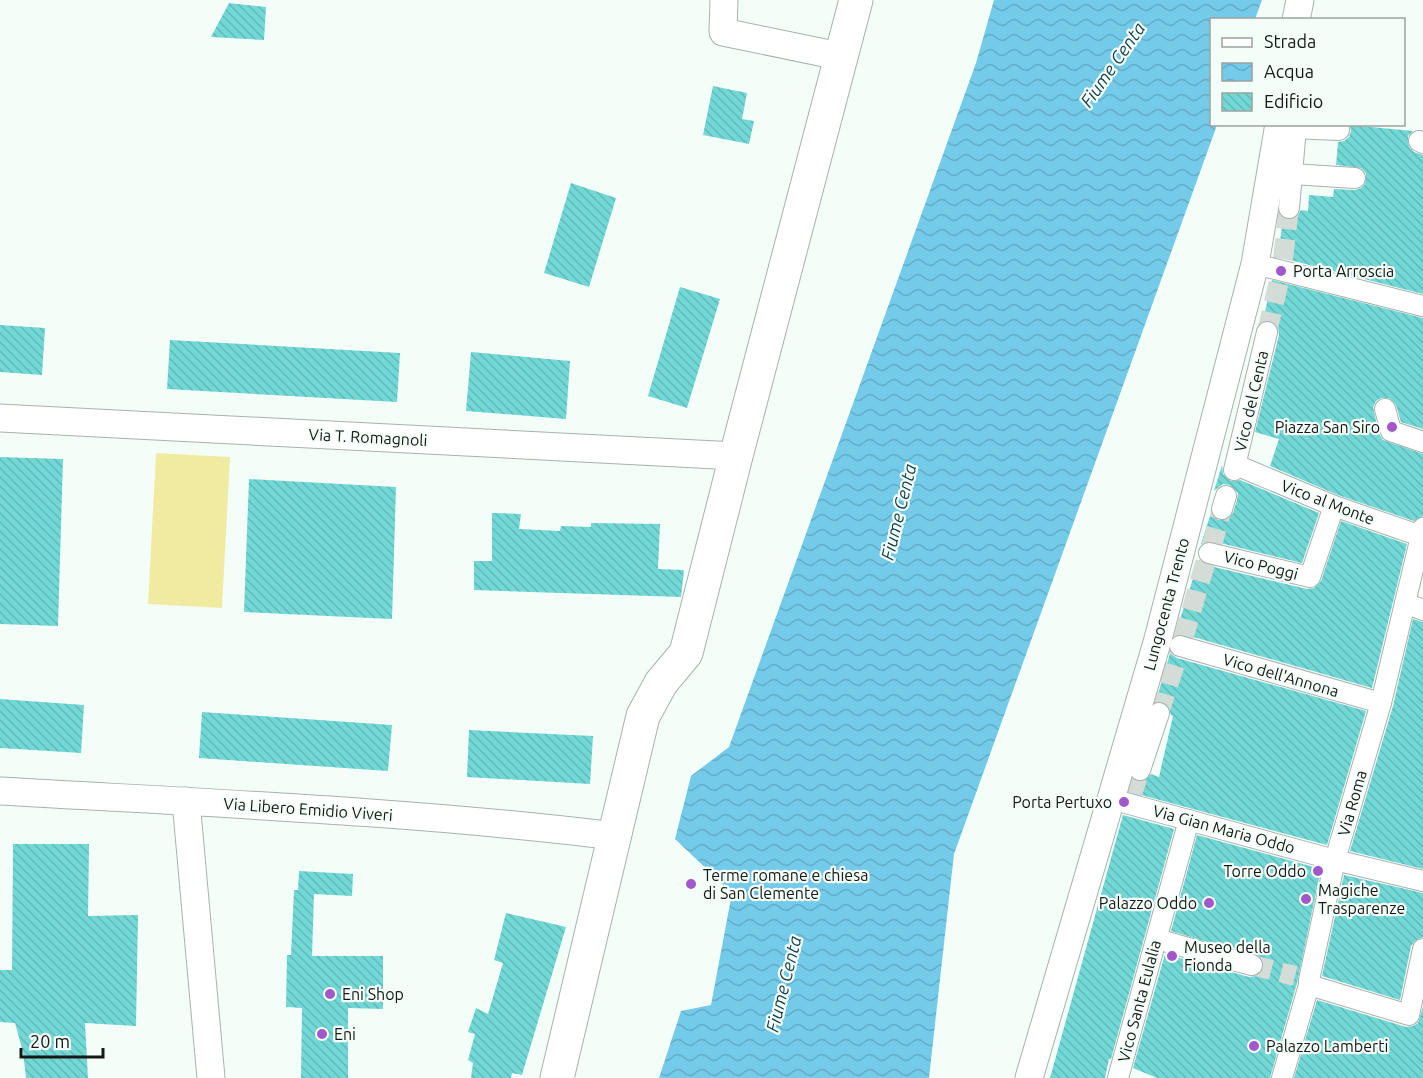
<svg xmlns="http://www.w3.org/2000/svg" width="1423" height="1078" viewBox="0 0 1423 1078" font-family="Ubuntu,sans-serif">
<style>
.pitch{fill:#f1eba1}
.water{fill:url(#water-waves)}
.building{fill:url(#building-back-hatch)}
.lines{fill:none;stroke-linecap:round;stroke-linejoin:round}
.pedestrian-tunnel{stroke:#d3dcd7;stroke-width:20;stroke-dasharray:20 10;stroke-linecap:butt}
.pedestrian-casing{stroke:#a8b2ad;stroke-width:22}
.minor-casing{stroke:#a8b2ad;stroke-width:29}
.tertiary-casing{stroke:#a8b2ad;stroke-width:35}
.pedestrian{stroke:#fff;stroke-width:20}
.minor{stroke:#fff;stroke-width:27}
.tertiary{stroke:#fff;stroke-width:33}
.poi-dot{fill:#a257ca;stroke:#f4fef9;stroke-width:2}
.labels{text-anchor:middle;stroke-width:4.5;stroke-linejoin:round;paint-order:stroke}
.poi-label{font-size:16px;fill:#161917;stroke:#f4fef9;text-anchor:start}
.street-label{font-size:16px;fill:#161917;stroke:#f4fef9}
.water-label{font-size:18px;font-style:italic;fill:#153e4b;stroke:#f4fef9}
</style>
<defs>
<pattern id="water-waves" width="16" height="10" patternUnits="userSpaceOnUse" patternTransform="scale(1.5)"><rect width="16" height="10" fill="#73cae9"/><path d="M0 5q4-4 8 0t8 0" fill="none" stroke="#63adc7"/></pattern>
<pattern id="building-back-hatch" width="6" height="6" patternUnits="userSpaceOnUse" patternTransform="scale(1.5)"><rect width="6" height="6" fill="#72d8d6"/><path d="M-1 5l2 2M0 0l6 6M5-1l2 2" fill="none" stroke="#62b9b7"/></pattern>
</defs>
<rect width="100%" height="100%" fill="#f4fef9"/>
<!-- pitch -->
<path class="pitch" d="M156,453L230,457L222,608L148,604Z"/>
<!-- water -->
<path class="water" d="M994,0H1262L1255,19L1212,20V124L1217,125L954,854L929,1078H659L681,1011L711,1005L732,893L675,839L691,776L729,747L976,63Z"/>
<!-- building -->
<g class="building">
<path d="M229,3L266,7L264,40L211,37Z"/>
<path d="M713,86L747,93L742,119L754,121L749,144L703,135Z"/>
<path d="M1350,125L1413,131L1408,136L1409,147L1414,152L1423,155V294L1278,257L1283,218L1294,219L1298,215L1301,210L1308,211L1309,195L1333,197L1334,189L1355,190L1361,188L1365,184L1366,173L1361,168L1336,165L1338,142L1344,141L1349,137L1351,131Z"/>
<path d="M571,183L616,198L589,287L544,273Z"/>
<path d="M1272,280L1423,318V429L1401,422L1396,405L1389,398H1381L1376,401L1373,407L1379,434L1383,440L1423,454V516L1414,521L1338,495L1270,466L1279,439L1255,432L1279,335L1278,328L1275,323L1269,320L1263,321Z"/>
<path d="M680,287L720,299L687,408L648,396Z"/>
<path d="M0,325L45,328L42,375L0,372Z"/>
<path d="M170,340L400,353L397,402L167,389Z"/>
<path d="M471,352L570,361L566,419L466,411Z"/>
<path d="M0,457L63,459L58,626L0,624Z"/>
<path d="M1222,465L1223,474L1231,481L1240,480L1319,513L1302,563L1212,541L1201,544L1211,513L1218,520H1225L1233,513L1237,500L1238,493L1230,485L1223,484L1214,491Z"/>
<path d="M249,479L396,487L392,619L244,612Z"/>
<path d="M492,513L521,514L519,529L560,531L561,526L591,527V523L660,524L658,569L684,570L681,597L474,590V561H492Z"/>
<path d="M1341,521L1407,544L1372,688L1183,634L1175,635L1199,560L1206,565L1307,589L1314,588L1321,581Z"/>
<path d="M1413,619L1423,622V869L1350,851L1393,706Z"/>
<path d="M1170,653L1177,658L1366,711L1327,845L1130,792L1133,779L1143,782L1151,774L1159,777L1173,716L1171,715L1168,705L1162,702L1156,701Z"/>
<path d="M0,699L84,705L81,753L0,748Z"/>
<path d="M202,712L392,725L388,771L199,758Z"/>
<path d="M469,730L593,736L590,784L467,777Z"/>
<path d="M1123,815L1174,829L1111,1059H1109L1105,1078H1050Z"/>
<path d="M1197,835L1321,869L1297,983L1270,1078H1157L1133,1068L1165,954L1249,977L1256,976L1263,969V961L1255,953L1207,942L1171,931Z"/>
<path d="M13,844H89L88,916L138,915L136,1026L85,1023L88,1078H26L23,1052L15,1023L0,1022V970H12Z"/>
<path d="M299,871L353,874L352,896L314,894L312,956H383V1009L348,1008V1078H301L302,1008L286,1007L287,955H291L294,890H298Z"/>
<path d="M1344,875L1423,893V937L1415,941L1411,946L1400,1000L1322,976Z"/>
<path d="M506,913L566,927L522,1075L512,1073L511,1078H471L473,1063L468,1060L475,1034L468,1032L476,1008L488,1014L503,963L494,960Z"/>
<path d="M1317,1000L1406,1027L1413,1026L1418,1023L1423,1007V1078H1294Z"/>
</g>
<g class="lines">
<!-- pedestrian-tunnel -->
<g class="pedestrian-tunnel">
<path d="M1283,259L1289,208"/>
<path d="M1267,332L1280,277"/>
<path d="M1211,548L1222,509"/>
<path d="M1183,639L1207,557"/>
<path d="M1159,713L1179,652"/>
<path d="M1131,797L1140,770"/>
<path d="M1252,965L1295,976"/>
</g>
<defs>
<g id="pedestrian">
<path d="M1291,128L1339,130"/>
<path d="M1419,141L1423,143"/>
<path d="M1292,174L1355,178"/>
<path d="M1289,208L1296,128"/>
<path d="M1255,264L1423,306"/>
<path d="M1385,409L1391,431L1423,442"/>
<path d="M1236,465L1334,506L1421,536"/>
<path d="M1234,470L1267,332"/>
<path d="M1222,509L1226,496"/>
<path d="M1209,553L1310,577L1334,506"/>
<path d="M1405,603L1423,610"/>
<path d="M1180,646L1381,703"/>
<path d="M1140,770L1159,713"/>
<path d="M1111,799L1335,860L1423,881"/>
<path d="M1157,939L1199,951"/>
<path d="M1209,954L1252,965"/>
<path d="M1309,985L1409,1015L1423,949"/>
<path d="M1118,1078L1189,820"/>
<path d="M1282,1078L1309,985V980L1335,860L1381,703L1423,528"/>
</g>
<g id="minor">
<path d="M724,0L723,32L839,56"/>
<path d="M1296,20L1300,0"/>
<path d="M0,418L736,456"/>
<path d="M0,791C205,803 411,811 615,836"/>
<path d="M186,801L211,1078"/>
<path d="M1029,1078L1158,639L1255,264L1279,124"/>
</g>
<path id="tertiary" d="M557,1078L643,716L661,683L686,653L736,456L856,0"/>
</defs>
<!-- pedestrian casing -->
<use href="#pedestrian" class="pedestrian-casing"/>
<!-- minor casing -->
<use href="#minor" class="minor-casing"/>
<!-- tertiary casing -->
<use href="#tertiary" class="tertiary-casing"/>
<!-- pedestrian -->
<use href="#pedestrian" class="pedestrian"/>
<!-- minor -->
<use href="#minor" class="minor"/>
<!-- tertiary -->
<use href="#tertiary" class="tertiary"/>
</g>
<!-- markers -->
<g class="poi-dot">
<circle cx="1281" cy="271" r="6"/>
<circle cx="1392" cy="427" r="6"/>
<circle cx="1124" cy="802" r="6"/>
<circle cx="1318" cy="871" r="6"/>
<circle cx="691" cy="884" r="6"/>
<circle cx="1306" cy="899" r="6"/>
<circle cx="1209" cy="903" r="6"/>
<circle cx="1172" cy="956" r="6"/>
<circle cx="330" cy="994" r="6"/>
<circle cx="322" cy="1034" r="6"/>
<circle cx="1254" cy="1046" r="6"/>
</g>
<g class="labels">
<!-- poi labels -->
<g class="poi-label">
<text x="1293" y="277">Porta Arroscia</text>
<text x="1380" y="433" text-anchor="end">Piazza San Siro</text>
<text x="1112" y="808" text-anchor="end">Porta Pertuxo</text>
<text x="1306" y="877" text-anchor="end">Torre Oddo</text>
<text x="703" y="881">Terme romane e chiesa<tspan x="703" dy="18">di San Clemente</tspan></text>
<text x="1318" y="896">Magiche<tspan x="1318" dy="18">Trasparenze</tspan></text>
<text x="1197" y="909" text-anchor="end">Palazzo Oddo</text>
<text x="1184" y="953">Museo della<tspan x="1184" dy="18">Fionda</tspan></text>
<text x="342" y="1000">Eni Shop</text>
<text x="334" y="1040">Eni</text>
<text x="1266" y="1052">Palazzo Lamberti</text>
</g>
<!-- street labels -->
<g class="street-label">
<text transform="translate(1251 401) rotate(-77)" y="6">Vico del Centa</text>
<text transform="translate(368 437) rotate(3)" y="6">Via T. Romagnoli</text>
<text transform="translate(1328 502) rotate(21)" y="6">Vico al Monte</text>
<text transform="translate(1261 565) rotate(14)" y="6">Vico Poggi</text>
<text transform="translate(1166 604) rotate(-75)" y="6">Lungocenta Trento</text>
<text transform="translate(1281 675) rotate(16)" y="6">Vico dell'Annona</text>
<text transform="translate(1352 803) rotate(-74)" y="6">Via Roma</text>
<text transform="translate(308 809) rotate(4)" y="6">Via Libero Emidio Viveri</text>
<text transform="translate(1224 829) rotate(15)" y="6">Via Gian Maria Oddo</text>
<text transform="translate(1139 1001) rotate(-75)" y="6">Vico Santa Eulalia</text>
</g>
<!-- water labels -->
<g class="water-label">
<text transform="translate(1113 65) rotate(-55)" y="6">Fiume Centa</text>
<text transform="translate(899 512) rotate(-76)" y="6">Fiume Centa</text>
<text transform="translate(784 984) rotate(-76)" y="6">Fiume Centa</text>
</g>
</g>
<!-- legend -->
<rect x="1210" y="18" width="195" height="108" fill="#f4fef9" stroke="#9ba29f" stroke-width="1.5"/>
<rect x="1222" y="38" width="30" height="9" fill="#ffffff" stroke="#9ba29f" stroke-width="1.5"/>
<text x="1264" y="48" font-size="18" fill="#161917">Strada</text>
<rect x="1222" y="63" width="30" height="18" fill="url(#water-waves)" stroke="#9ba29f" stroke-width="1.5"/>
<text x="1264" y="78" font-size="18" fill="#161917">Acqua</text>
<rect x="1222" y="93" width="30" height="18" fill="url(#building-back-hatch)" stroke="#9ba29f" stroke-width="1.5"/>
<text x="1264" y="108" font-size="18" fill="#161917">Edificio</text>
<!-- scale -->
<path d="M21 1048v9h82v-9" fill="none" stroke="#161917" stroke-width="3"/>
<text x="30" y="1048" font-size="18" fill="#161917" stroke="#f4fef9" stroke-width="4.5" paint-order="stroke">20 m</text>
</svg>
